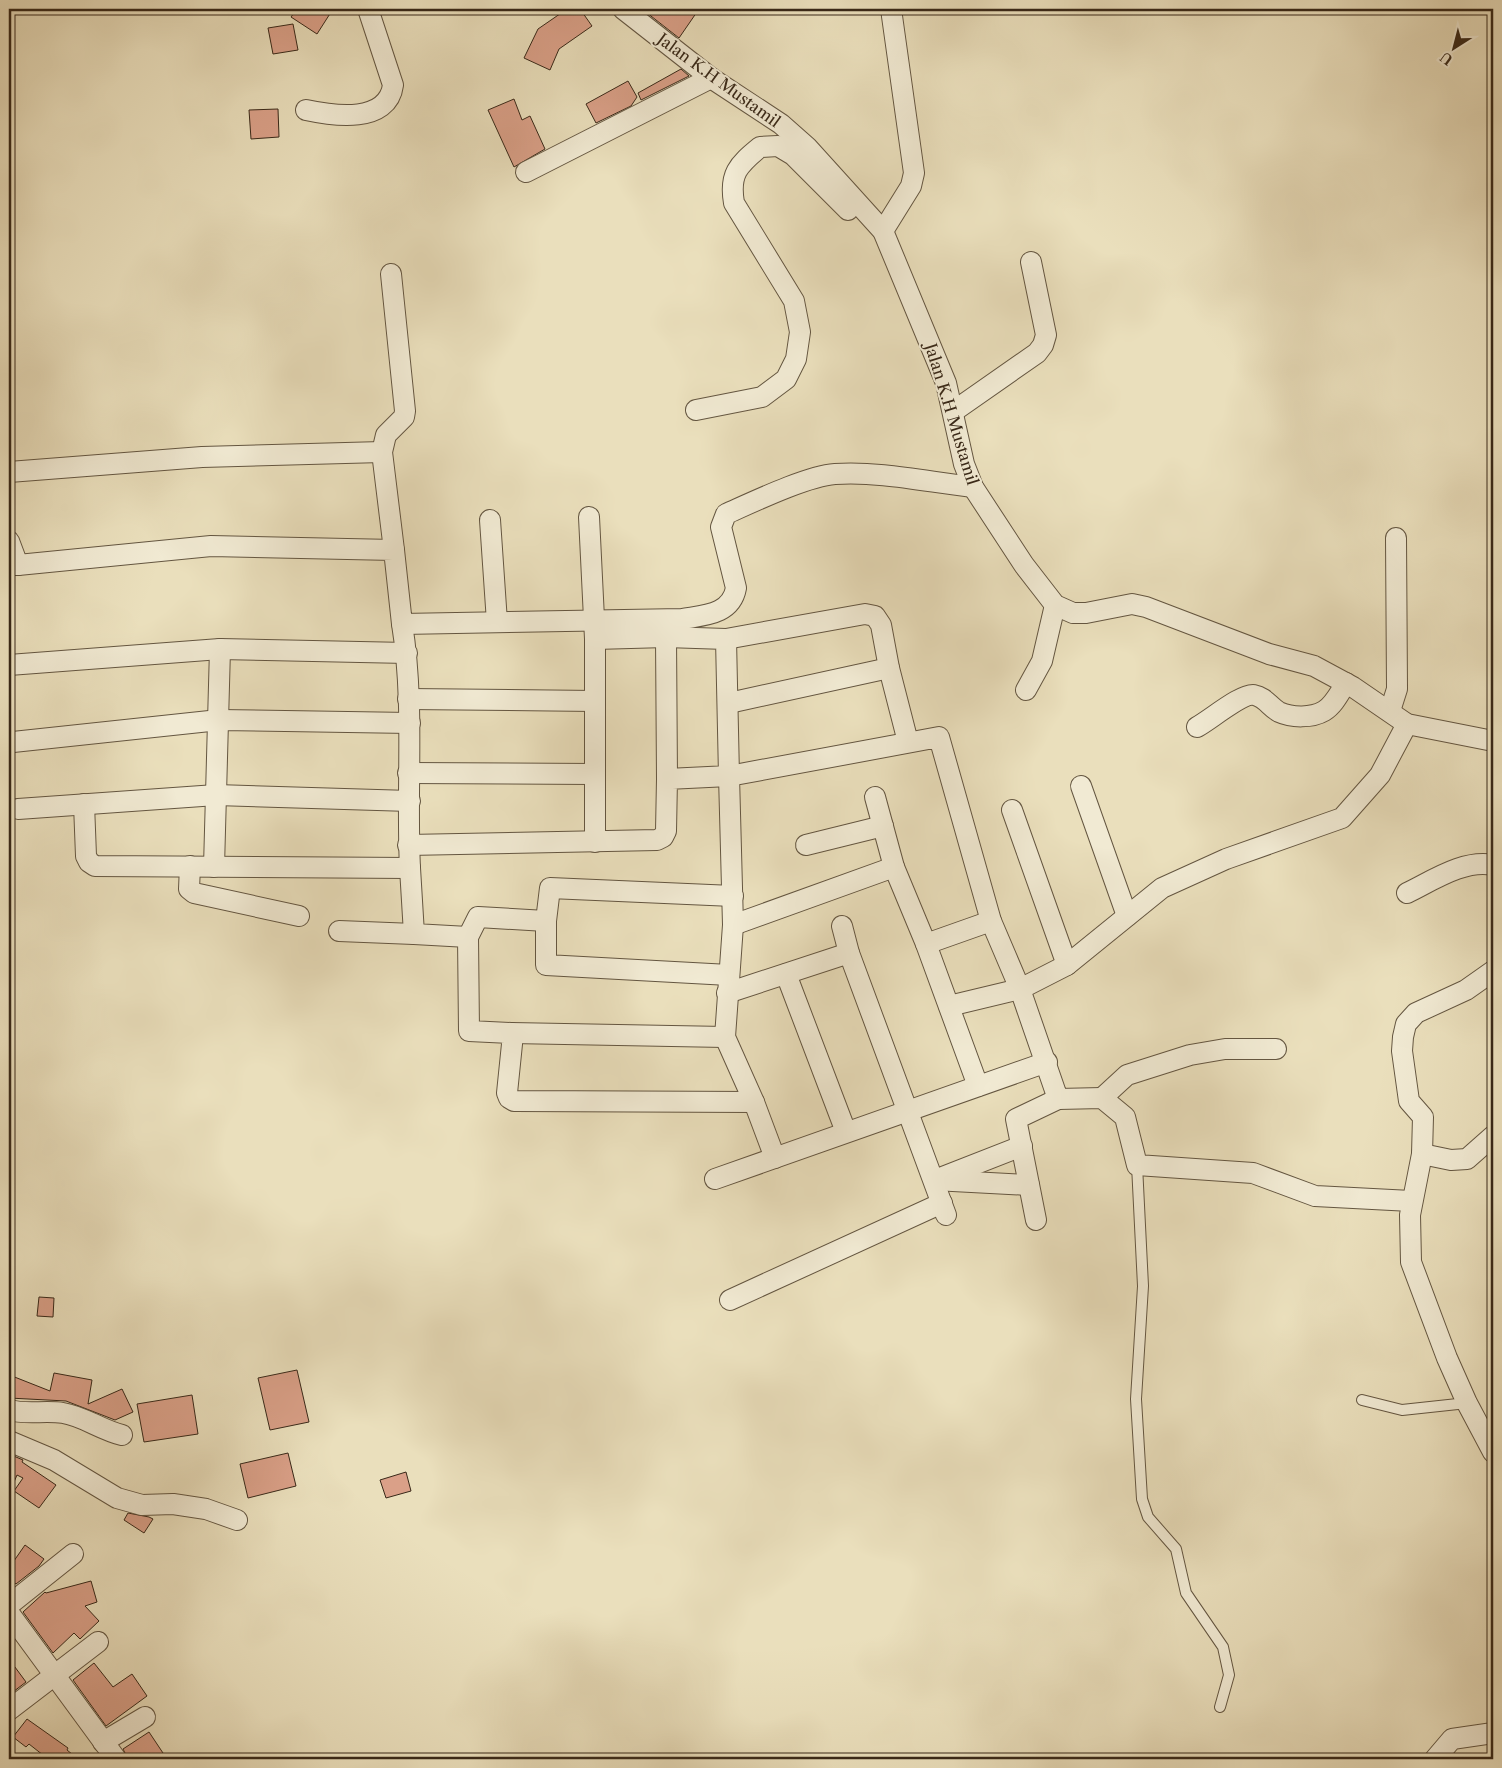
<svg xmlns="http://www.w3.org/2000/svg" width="1502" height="1768" viewBox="0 0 1502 1768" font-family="'Libre Caslon Text',serif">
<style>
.building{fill:#daa088;stroke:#382818}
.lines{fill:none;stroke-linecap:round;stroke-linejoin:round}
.service-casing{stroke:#645641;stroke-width:12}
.minor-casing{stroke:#645641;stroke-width:22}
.service{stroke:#f1ead3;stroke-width:10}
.minor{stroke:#f1ead3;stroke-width:20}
.labels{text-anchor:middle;stroke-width:4;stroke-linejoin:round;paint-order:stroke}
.street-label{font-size:16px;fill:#382818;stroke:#f1ead3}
</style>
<rect width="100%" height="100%" fill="#eadfbc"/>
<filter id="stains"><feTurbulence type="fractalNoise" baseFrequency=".004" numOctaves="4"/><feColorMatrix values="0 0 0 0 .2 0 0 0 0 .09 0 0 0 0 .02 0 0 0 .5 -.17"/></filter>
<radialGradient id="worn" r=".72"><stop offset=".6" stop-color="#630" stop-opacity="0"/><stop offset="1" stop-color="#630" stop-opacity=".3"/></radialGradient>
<!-- building -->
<g class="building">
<path d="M297,9H333L317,34L291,17Z"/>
<path d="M567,9H580L592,26L559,49L550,70L524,58L538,29Z"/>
<path d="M642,9H699L679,38Z"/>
<path d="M293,24L298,50L273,54L268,28Z"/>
<path d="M681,69L689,76L641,100L638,93Z"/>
<path d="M628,81L637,97L631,106L596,123L586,104Z"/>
<path d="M514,99L522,120L530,116L545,149L514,167L488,110Z"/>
<path d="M278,109L279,137L251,139L249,110Z"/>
<path d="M39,1297L54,1298L53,1317L37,1316Z"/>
<path d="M297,1370L309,1422L270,1430L258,1378Z"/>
<path d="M54,1373L92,1380L88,1404L122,1389L133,1412L115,1420L66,1401L9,1398V1385L12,1376L50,1391Z"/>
<path d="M192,1395L198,1434L144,1442L137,1404Z"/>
<path d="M288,1453L296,1486L248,1498L240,1464Z"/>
<path d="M9,1454L23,1460L22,1462L56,1485L39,1508L14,1491L23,1478L17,1475L9,1494Z"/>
<path d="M406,1472L411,1491L386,1498L380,1480Z"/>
<path d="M128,1513L149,1517L153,1519L144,1533L124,1520Z"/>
<path d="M25,1545L44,1559L39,1566L16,1584L9,1579V1568Z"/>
<path d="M91,1581L97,1602L85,1606L99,1621L80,1639L74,1633L53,1653L23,1612L45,1592L46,1593Z"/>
<path d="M9,1659L26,1682L9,1695Z"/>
<path d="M94,1663L113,1687L132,1674L147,1696L106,1726L73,1680Z"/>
<path d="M27,1719L68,1748L67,1750L78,1759H48L29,1744L26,1747L13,1737Z"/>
<path d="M149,1732L167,1759H128L123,1749Z"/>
</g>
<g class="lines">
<defs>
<g id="service">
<path d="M1137,1165L1143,1286L1136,1399L1142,1499L1148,1517L1176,1549L1186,1593L1223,1647L1229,1675L1220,1707"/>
<path d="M1362,1400L1402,1410L1467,1403"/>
</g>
<g id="minor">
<path d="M623,9L711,78L781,124L807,147L883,231L946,383L964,464L973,487L1024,565L1055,605L1073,613H1086L1132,604L1146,607L1269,654L1314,666L1353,687L1407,724L1493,741"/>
<path d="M306,110C334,116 388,124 393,85L368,9"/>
<path d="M526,172L711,78"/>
<path d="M883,231L911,186L914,173L891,9"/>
<path d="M391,274L405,411L404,417L386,435L382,452L394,550"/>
<path d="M696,410L762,397L786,379L796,359L800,332L794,301L734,203C729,174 738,165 760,147L778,146L793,155L848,210"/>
<path d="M954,411L1037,353L1043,345L1046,335L1031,262"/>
<path d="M9,472L202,457L382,452"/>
<path d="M589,517L595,639V842"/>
<path d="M490,520L497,622"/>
<path d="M9,541L18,565H9"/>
<path d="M18,565L211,546L394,550L402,624L682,619C704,615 731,615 736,588L721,527L726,514C753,502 807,476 835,474C880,471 928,482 973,487"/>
<path d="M666,637L667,779"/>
<path d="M726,639L865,614L875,616L881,625L889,668L908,742"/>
<path d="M9,665L220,649"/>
<path d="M1026,690L1042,661L1055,605"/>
<path d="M408,699L595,701"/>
<path d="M729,703L889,668"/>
<path d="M1390,711L1397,689L1396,538"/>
<path d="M1197,727C1210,720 1242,693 1254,695C1265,697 1270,707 1279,712C1292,718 1312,718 1324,711C1334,705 1340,692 1346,683"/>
<path d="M13,742L219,720L410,723"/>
<path d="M408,773L595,774"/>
<path d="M1081,786L1127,916"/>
<path d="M875,797L894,867"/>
<path d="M84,804L86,856L89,862L95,866L410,868C406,787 415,704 402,624"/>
<path d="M18,809L216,795L410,801"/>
<path d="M1012,810L1067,965"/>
<path d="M408,845L657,840L663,837L666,831L667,779L729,776L726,639L666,637L595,639"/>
<path d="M806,845L883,826"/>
<path d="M190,866L189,889L194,893L299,916"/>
<path d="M214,867L220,649L407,653"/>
<path d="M410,868L414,934L468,937L469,1031L511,1033L512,1044L507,1093L509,1098L514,1101L754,1102L725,1037L733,925L729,776L939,737L991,921L1020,989L1058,1099L1102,1098L1125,1117L1137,1165L1253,1173L1315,1196L1411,1201"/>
<path d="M1407,893C1432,881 1464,859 1493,865"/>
<path d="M733,925L894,867L926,944L991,921"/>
<path d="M842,926L849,953L946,1215"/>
<path d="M339,931L414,934"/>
<path d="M468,937L478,917L546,921"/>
<path d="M926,944L978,1086"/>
<path d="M1493,971L1466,990L1416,1013L1406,1024L1403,1037L1402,1051L1409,1101L1423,1117L1422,1154L1410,1215L1411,1262L1447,1358L1467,1403L1493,1452"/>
<path d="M786,974L846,1132"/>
<path d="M729,975L546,965V921L550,888L733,896"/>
<path d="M727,993L849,953"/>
<path d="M949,1006L1020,989L1067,965L1162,888L1226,859L1342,818L1380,775L1407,724"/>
<path d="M511,1033L725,1037"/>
<path d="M1102,1098L1127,1075L1190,1055L1225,1049H1276"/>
<path d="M754,1102L775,1158"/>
<path d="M1422,1154L1451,1160L1467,1159L1493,1136"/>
<path d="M940,1178L1022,1146"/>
<path d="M715,1179L1047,1062"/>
<path d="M934,1180L1029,1185"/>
<path d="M1036,1220L1016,1119L1058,1099"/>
<path d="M730,1300L942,1203"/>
<path d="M9,1410C27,1415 45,1410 63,1413C83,1416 101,1430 122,1435"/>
<path d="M9,1441L54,1460L117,1498L142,1505L173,1504L206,1509L237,1520"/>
<path d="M9,1605L73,1554"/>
<path d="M9,1613L116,1759"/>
<path d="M9,1710L98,1642"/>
<path d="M103,1742L145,1717"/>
<path d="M1435,1759L1452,1739L1493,1733"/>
</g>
</defs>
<!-- service casing -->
<use href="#service" class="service-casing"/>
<!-- minor casing -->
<use href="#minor" class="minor-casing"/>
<!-- service -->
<use href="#service" class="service"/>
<!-- minor -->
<use href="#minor" class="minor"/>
</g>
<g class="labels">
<!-- street labels -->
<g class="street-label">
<text transform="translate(719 80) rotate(36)" y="6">Jalan K.H Mustamil</text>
<text transform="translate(952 414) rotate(73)" y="6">Jalan K.H Mustamil</text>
</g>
</g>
<!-- margin -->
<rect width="1502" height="1768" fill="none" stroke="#eadfbc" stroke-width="30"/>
<rect x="10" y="10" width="1482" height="1748" fill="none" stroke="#382818" stroke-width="2.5"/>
<rect x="15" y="15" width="1472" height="1738" fill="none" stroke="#382818"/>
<!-- north arrow -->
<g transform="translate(1454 48) rotate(216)" stroke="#f1ead3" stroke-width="4" paint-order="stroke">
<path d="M0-4L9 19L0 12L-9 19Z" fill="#382818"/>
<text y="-8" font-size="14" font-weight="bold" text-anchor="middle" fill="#382818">U</text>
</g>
<rect width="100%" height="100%" filter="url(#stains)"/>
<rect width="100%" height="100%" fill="url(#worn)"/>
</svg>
